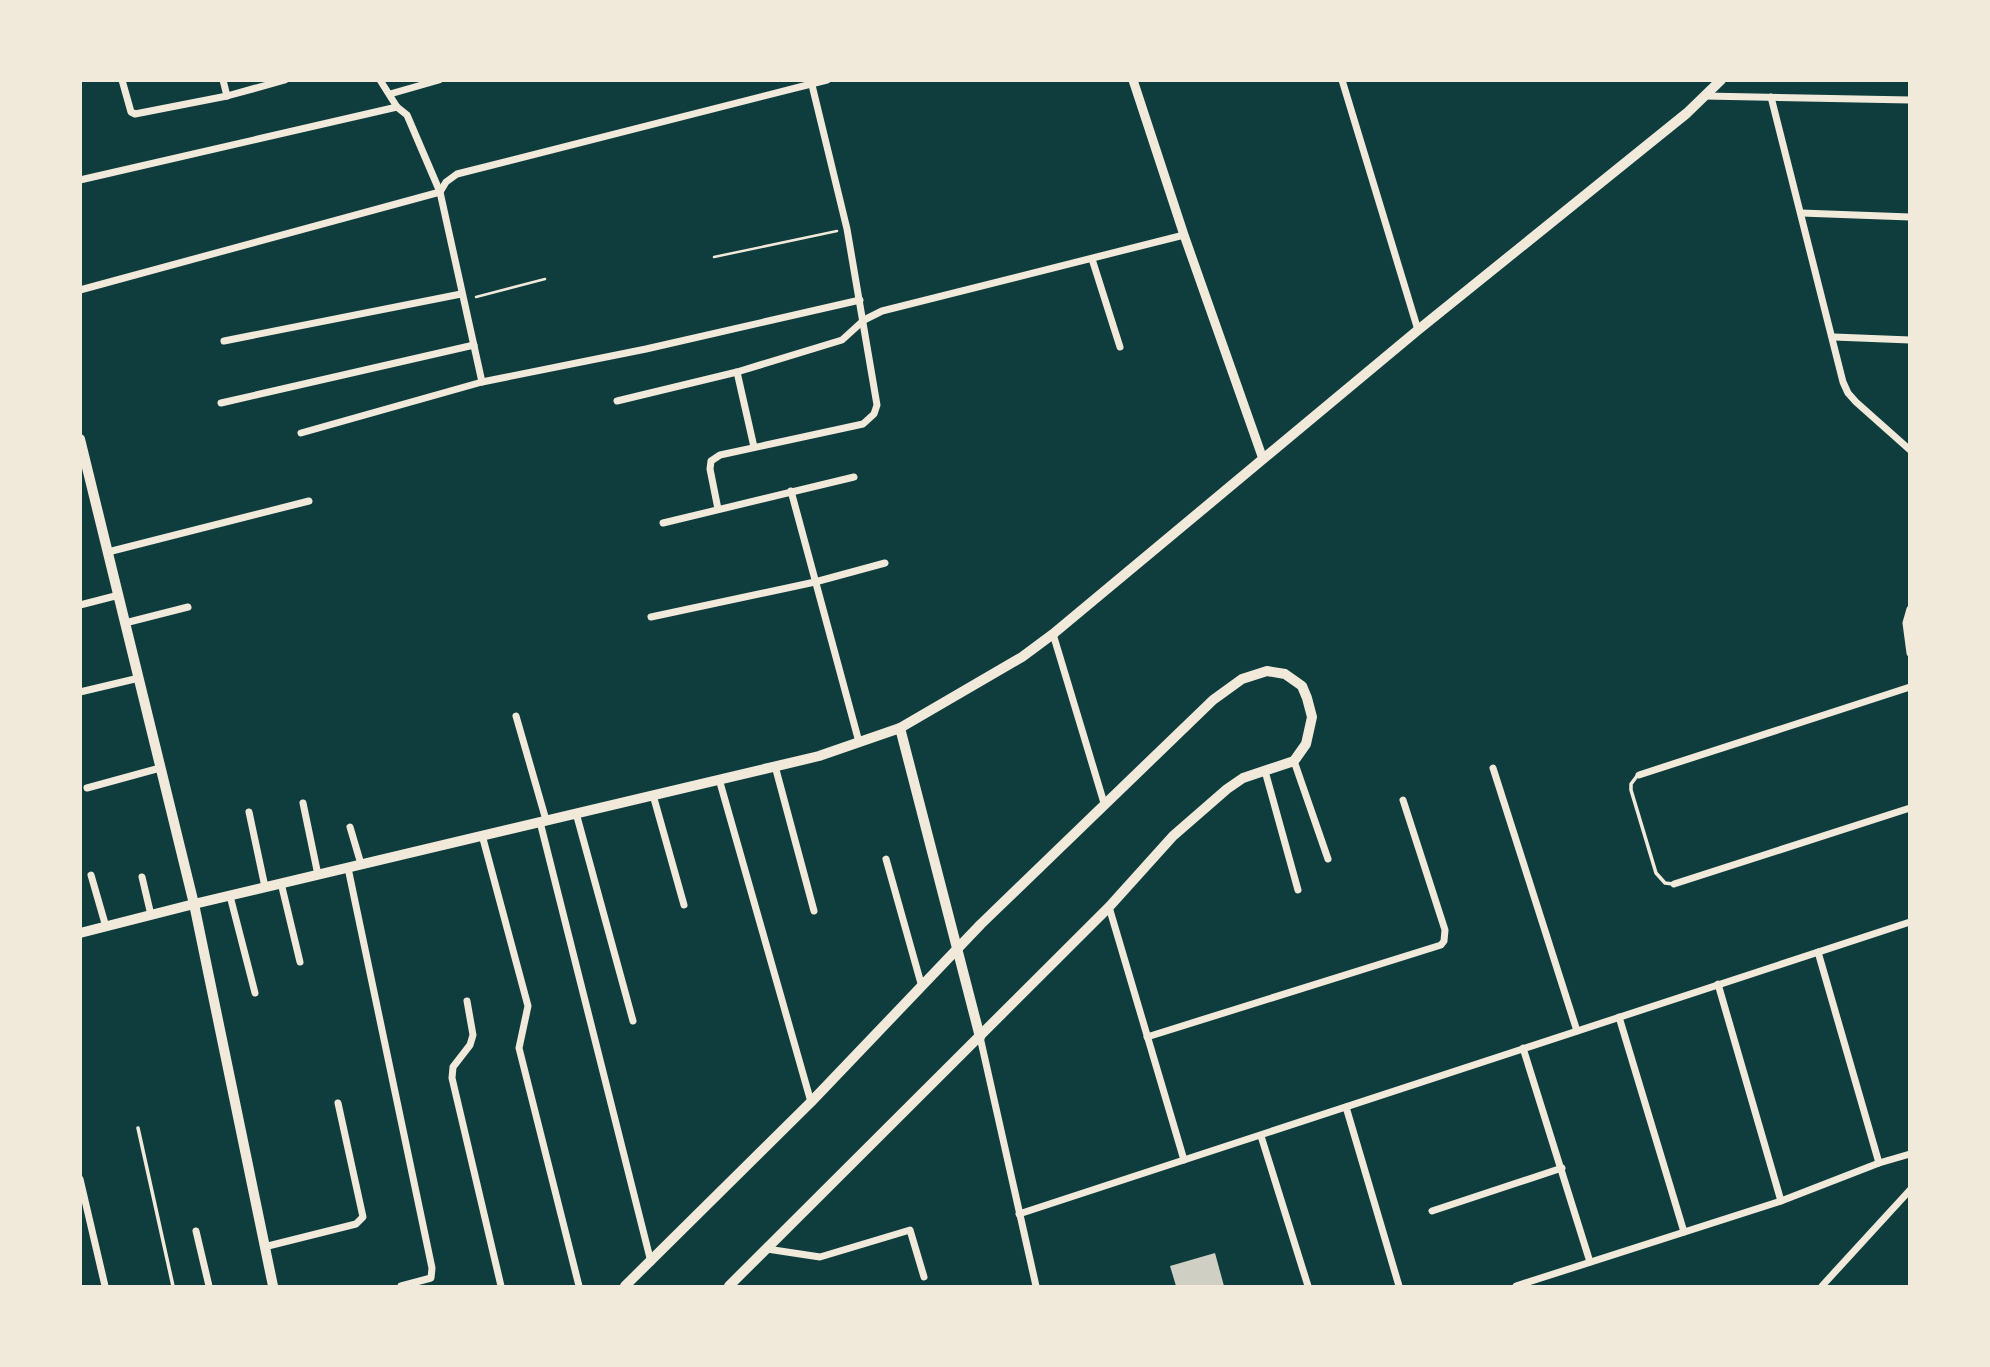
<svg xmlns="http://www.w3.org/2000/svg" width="1990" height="1367" viewBox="0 0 1990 1367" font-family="Helvetica,sans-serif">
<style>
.building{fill:#cfcfc3}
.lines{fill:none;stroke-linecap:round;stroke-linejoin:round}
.path{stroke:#f1e9da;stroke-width:2.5}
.service{stroke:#f1e9da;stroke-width:3.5}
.minor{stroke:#f1e9da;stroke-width:7}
.tertiary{stroke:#f1e9da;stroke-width:9}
.secondary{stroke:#f1e9da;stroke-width:10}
</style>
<rect width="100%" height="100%" fill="#0f3d3e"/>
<!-- building -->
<path class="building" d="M1215,1253L1224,1286H1176L1170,1266Z"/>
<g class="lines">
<!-- path -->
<g class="path">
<path d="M714,257L837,231"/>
<path d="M476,297L545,279"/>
</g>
<!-- service -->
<g class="service">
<path d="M1637,776L1631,784V790L1656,873L1665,883L1673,884"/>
<path d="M138,1128L173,1286"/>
</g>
<!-- minor -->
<g class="minor">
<path d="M122,80L131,112L135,114L227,96L285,80"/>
<path d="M223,80L227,96"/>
<path d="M380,80L397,107L407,115L440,192L482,382"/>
<path d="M1342,80L1418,330"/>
<path d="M390,94L439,80"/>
<path d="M1705,96L1910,100"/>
<path d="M1771,97L1843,382L1848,393L1856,402L1910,450"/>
<path d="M80,180L397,107"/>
<path d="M1801,213L1910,217"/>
<path d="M1092,259L1120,347"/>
<path d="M80,290L440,192L446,182L457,174L827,80"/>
<path d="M1834,337L1910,340"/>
<path d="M224,341L461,294"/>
<path d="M737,372L754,447"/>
<path d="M617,401L737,372L842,340L864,320L882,311L1184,235"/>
<path d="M221,403L474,345"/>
<path d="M301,433L482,382L646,349L860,300"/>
<path d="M791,491L859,742"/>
<path d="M718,509L710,469L711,461L720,455L863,424L874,414L877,405L847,229L811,81"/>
<path d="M663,523L854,477"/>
<path d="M108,552L309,501"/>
<path d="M80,605L119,595"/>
<path d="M1910,609L1906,623L1910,653"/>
<path d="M651,617L815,582L885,563"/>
<path d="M125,623L188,607"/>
<path d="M1053,634L1104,803"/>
<path d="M80,692L139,678"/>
<path d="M516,716L546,820"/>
<path d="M1294,761L1328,859"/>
<path d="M775,766L814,911"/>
<path d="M1493,768L1577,1031"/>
<path d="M1265,771L1298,890"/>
<path d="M1639,775L1910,687"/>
<path d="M719,779L811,1102"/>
<path d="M87,788L160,768"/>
<path d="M653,795L684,905"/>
<path d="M303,803L318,875"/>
<path d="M249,812L265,887"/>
<path d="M576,813L633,1021"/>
<path d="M540,822L651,1262"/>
<path d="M350,827L361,864"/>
<path d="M482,835L528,1006L519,1048L579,1286"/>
<path d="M886,859L922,987"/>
<path d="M348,868L432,1268L431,1278L401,1286"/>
<path d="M91,875L106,927"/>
<path d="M142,877L151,915"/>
<path d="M281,883L300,962"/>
<path d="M1674,884L1910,808"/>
<path d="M230,896L255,993"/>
<path d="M1109,907L1184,1160"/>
<path d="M1818,952L1879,1163"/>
<path d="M1718,984L1781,1201"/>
<path d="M467,1001L473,1035L470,1045L453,1067L452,1078L501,1286"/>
<path d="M1619,1017L1684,1232"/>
<path d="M980,1037L1036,1286"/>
<path d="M1147,1037L1441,945L1444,941L1445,930L1403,800"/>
<path d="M1523,1048L1590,1262"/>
<path d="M1346,1107L1399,1286"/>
<path d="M1261,1136L1308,1286"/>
<path d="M80,1179L105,1286"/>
<path d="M1432,1211L1562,1168"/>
<path d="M1019,1214L1910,922"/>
<path d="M196,1231L209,1286"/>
<path d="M264,1247L356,1224L363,1217L338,1103"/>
<path d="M767,1249L820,1257L910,1230L924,1277"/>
<path d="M1516,1286L1781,1201L1879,1163L1910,1154"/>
<path d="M1822,1286L1910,1190"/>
</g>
<!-- tertiary -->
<path class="tertiary" d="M1133,80L1184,235L1263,459"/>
<!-- secondary -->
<g class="secondary">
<path d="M80,439L194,904L273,1286"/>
<path d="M900,728L980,1037"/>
<path d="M80,933L194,904L819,756L900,728L1022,657L1053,634L1418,330L1687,113L1721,80"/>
<path d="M625,1286L811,1102L981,924L1213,700L1242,679L1267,671L1285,674L1302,686L1307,698L1312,717L1306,744L1294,761L1243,778L1227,789L1173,836L1109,907L729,1286"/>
</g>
</g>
<!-- border -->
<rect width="1990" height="1367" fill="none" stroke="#f1e9da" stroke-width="164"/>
</svg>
